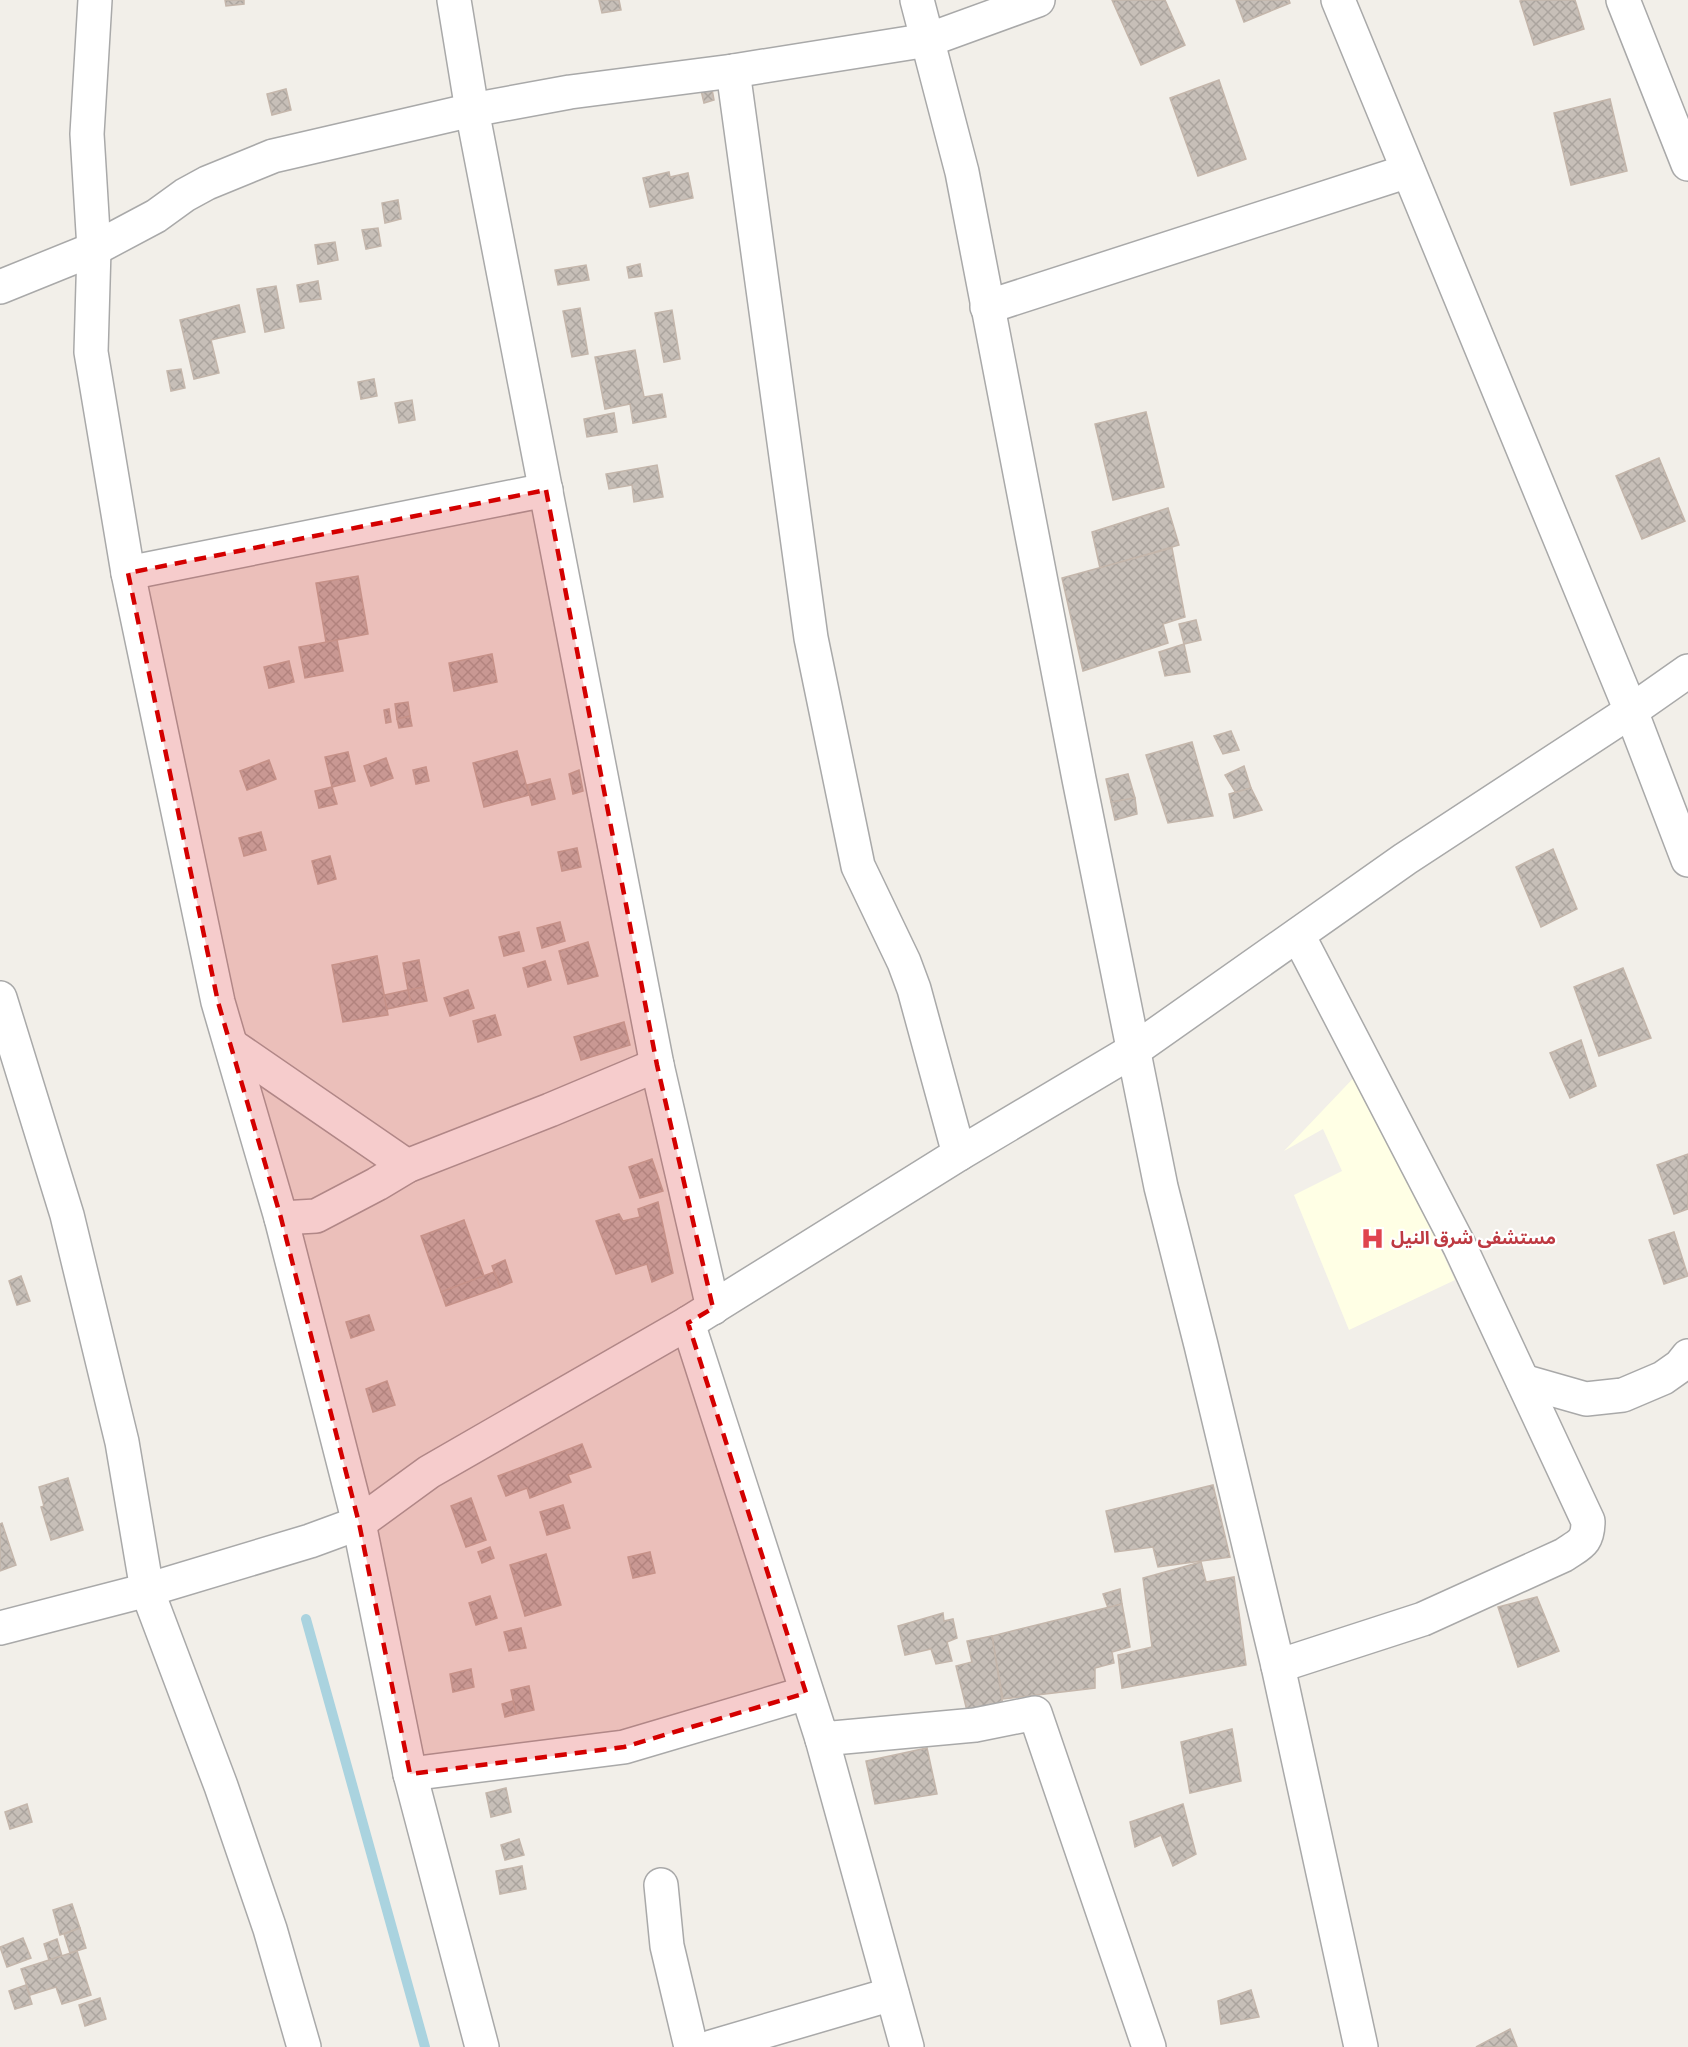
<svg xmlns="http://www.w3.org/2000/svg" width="1688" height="2047" viewBox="0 0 1688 2047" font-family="'Public Sans','Noto Sans Arabic',sans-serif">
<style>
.education{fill:#ffffe5}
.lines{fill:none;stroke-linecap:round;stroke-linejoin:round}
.stream{stroke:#aad3df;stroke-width:10}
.building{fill:url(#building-cross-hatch);stroke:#c4b6ab;stroke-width:1.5}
.minor-casing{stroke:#a9a9a9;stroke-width:36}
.minor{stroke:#fff;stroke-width:33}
.marked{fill:#d40000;fill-opacity:0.2;stroke:#d40000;stroke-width:4.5;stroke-dasharray:12 8;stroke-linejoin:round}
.labels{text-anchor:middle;stroke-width:4.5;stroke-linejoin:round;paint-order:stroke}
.health-label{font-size:18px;font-weight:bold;fill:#be3a42;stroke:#fff;text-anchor:start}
</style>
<defs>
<pattern id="building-cross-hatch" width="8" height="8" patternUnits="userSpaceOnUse" patternTransform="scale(1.5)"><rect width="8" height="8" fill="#c7bfb8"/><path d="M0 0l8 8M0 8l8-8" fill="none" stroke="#aba49e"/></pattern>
</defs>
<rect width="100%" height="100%" fill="#f2efe9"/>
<!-- education -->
<path class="education" d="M1362,1069L1382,1123L1455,1280L1349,1330L1294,1195L1342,1171L1323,1129L1284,1151Z"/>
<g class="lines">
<!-- stream -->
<path class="stream" d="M306,1619L425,2047"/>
</g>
<!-- building -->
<g class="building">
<path d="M225,0H244V4L226,6Z"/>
<path d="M599,0H619L621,10L602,13Z"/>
<path d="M1112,0H1165L1185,45L1141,65Z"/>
<path d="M1236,0H1289L1290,3L1244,22Z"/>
<path d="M1524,0H1575L1584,29L1534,45L1520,1Z"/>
<path d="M1219,80L1246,159L1198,176L1170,98Z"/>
<path d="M711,84L714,100L704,103L700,86Z"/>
<path d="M286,89L291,110L272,115L267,94Z"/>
<path d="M1610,99L1627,171L1571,185L1554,113Z"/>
<path d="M669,172L670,177L688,173L693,198L650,207L643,178Z"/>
<path d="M398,200L401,219L385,223L382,203Z"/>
<path d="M378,228L381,246L366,249L362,230Z"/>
<path d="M335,242L338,260L318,264L315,245Z"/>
<path d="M640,264L642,276L629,278L627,267Z"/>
<path d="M586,265L589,280L558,285L555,270Z"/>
<path d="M318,281L321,299L300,302L297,285Z"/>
<path d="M276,286L284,328L265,332L257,289Z"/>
<path d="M239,305L245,332L211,340L219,373L194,379L180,320Z"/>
<path d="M580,308L588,354L572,357L563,311Z"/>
<path d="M672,310L680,359L664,362L655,313Z"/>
<path d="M635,350L644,397L662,394L666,417L633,423L630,404L605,409L595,357Z"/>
<path d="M181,369L185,388L171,391L167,371Z"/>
<path d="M374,379L377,396L361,399L358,382Z"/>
<path d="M412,400L415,420L399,423L395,403Z"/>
<path d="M1146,412L1164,487L1113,500L1095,424Z"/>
<path d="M614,413L617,432L587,437L584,419Z"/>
<path d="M1659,458L1685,521L1642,539L1616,476Z"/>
<path d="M657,465L663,497L634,502L632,485L609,489L606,474Z"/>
<path d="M1168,508L1179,545L1100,568L1092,532Z"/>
<path d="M1172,548L1185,617L1163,624L1168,643L1083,671L1062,578Z"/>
<path d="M358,576L368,634L326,642L316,583Z"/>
<path d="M1196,620L1201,640L1184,644L1179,624Z"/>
<path d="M337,640L343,671L305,678L299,647Z"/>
<path d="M1184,644L1190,672L1165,676L1159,652Z"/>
<path d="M492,654L497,682L454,691L449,663Z"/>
<path d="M289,661L294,682L269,688L264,667Z"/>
<path d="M408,702L410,716L397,719L395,704Z"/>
<path d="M389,709L391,722L386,723L384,710Z"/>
<path d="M410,716L412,726L399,728L397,719Z"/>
<path d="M1231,731L1239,750L1223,754L1214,736Z"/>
<path d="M1192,742L1213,816L1168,823L1146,755Z"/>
<path d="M517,751L529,795L484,807L473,763Z"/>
<path d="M348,752L355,781L332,787L325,757Z"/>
<path d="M386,758L393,778L371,786L364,766Z"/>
<path d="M269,760L276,779L247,790L240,771Z"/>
<path d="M1244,766L1251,788L1236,793L1225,775Z"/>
<path d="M426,767L429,781L416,784L413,770Z"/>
<path d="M579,770L583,791L573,794L569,774Z"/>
<path d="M1128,774L1135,798L1111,802L1106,779Z"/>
<path d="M550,779L555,799L532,805L527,785Z"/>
<path d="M332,787L337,804L319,808L315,791Z"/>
<path d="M1251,788L1262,810L1234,818L1229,794Z"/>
<path d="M1135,798L1137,814L1115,820L1111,802Z"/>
<path d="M261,832L266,850L244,856L239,838Z"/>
<path d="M577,848L581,867L562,871L558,852Z"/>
<path d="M1553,849L1577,909L1541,927L1516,867Z"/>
<path d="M330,856L336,879L318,884L312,861Z"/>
<path d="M560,922L565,941L542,948L537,928Z"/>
<path d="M519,932L524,951L504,956L499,937Z"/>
<path d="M588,942L598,976L568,984L559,951Z"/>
<path d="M377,956L388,1015L343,1022L332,965Z"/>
<path d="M419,960L424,987L408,990L403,963Z"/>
<path d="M545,961L551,980L528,987L523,968Z"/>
<path d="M1623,968L1651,1038L1599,1056L1574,987Z"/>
<path d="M424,987L427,1001L411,1004L408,990Z"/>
<path d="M408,990L411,1004L387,1009L384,995Z"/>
<path d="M468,990L474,1008L450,1016L444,998Z"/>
<path d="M495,1015L501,1035L478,1042L473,1021Z"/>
<path d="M624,1022L630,1045L581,1060L574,1037Z"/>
<path d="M1581,1040L1596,1086L1570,1098L1550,1053Z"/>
<path d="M1688,1154V1209L1674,1214L1657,1165Z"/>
<path d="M652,1159L663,1191L640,1198L629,1167Z"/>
<path d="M658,1202L673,1273L652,1282L647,1264L616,1274L596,1221L619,1214L623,1221L640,1217L638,1209Z"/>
<path d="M464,1220L484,1276L441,1292L421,1236Z"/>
<path d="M1674,1232L1688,1276L1664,1284L1649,1240Z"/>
<path d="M505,1260L512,1282L500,1287L492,1266Z"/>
<path d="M494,1272L500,1287L446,1306L441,1292Z"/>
<path d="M21,1276L30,1301L17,1305L9,1281Z"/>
<path d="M369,1315L374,1330L351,1338L346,1322Z"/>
<path d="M387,1381L395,1405L373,1412L366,1389Z"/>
<path d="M582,1444L591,1467L568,1475L571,1482L530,1498L527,1488L506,1496L498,1476Z"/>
<path d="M68,1478L83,1530L51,1540L41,1507L44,1506L39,1487Z"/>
<path d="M1213,1485L1230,1557L1158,1567L1153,1547L1115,1552L1106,1511Z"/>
<path d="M471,1498L486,1540L466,1547L451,1506Z"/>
<path d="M563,1505L570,1528L547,1535L540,1512Z"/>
<path d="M2,1523L16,1565L0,1571V1524Z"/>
<path d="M490,1547L494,1558L482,1563L478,1552Z"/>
<path d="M650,1552L655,1573L633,1578L628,1557Z"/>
<path d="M546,1554L561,1605L525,1616L510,1565Z"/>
<path d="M1201,1562L1206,1582L1234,1577L1246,1665L1122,1688L1118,1655L1152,1647L1143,1578Z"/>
<path d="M1120,1589L1122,1604L1108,1608L1103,1594Z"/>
<path d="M490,1596L497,1618L476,1625L469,1603Z"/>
<path d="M1537,1597L1559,1651L1518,1667L1498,1607Z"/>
<path d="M1122,1604L1130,1647L1112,1652L1114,1663L1095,1668V1688L1003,1699L992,1636Z"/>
<path d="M943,1613L944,1621L953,1619L957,1638L947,1642L952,1661L936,1664L931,1649L905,1655L898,1626Z"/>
<path d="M521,1628L526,1648L509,1651L504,1632Z"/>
<path d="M992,1636L1003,1706L967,1711L956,1666L972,1662L967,1641Z"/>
<path d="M471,1669L474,1687L453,1692L450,1674Z"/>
<path d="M529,1686L534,1710L516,1714L511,1690Z"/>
<path d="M513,1701L516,1714L505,1717L502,1704Z"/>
<path d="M1232,1729L1241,1781L1190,1793L1181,1742Z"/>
<path d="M927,1748L937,1794L875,1804L866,1761Z"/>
<path d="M506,1788L511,1812L491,1817L486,1793Z"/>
<path d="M27,1804L32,1822L10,1829L5,1812Z"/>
<path d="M1183,1804L1196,1854L1173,1866L1161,1835L1135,1847L1130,1822Z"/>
<path d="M519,1839L524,1855L505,1860L501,1845Z"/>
<path d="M522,1866L526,1889L500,1894L496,1871Z"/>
<path d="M72,1904L80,1928L60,1935L53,1910Z"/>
<path d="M80,1928L86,1948L70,1953L64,1934Z"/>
<path d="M23,1938L31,1958L7,1967L0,1947Z"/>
<path d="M57,1939L62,1956L49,1960L44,1944Z"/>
<path d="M77,1951L91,1995L62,2004L56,1987L30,1995L21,1969Z"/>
<path d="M26,1985L32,2004L15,2009L9,1991Z"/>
<path d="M1251,1990L1259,2017L1221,2024L1218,2001Z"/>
<path d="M100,1998L106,2019L85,2026L79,2005Z"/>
<path d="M1510,2029L1517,2047H1476Z"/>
</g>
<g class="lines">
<defs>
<g id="minor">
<path d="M95,0L87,134L94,249L91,352L128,573L218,1002L281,1218L359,1523L410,1774L482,2047"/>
<path d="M454,0L472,110L657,1065L713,1308"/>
<path d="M917,0L962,172L1079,779L1161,1187L1201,1345L1278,1666L1361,2047"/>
<path d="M1338,0L1631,711L1688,860"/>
<path d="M1623,0L1688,164"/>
<path d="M733,71L811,638L858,866L904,962L914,989L959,1154"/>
<path d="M0,287L94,249L156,216L185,195L207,183L273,156L472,110L570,92L733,71L928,40L1038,0"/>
<path d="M987,307L1408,171"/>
<path d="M128,573L546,490"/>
<path d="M0,998L67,1215L122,1442L147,1590L221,1786L270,1929L304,2047"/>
<path d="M231,1045L407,1166"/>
<path d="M281,1218L316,1216L377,1184L407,1166L550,1110L657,1065"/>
<path d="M688,1323L822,1739L975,1725L1035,1713L1149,2047"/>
<path d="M1523,1381L1586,1399L1623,1395L1663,1378L1680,1366L1688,1356"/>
<path d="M0,1628L147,1590L310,1541L359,1523L429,1472L688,1323L959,1154L1134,1050L1405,859L1631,711L1688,671"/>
<path d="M1278,1666L1423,1619L1564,1555C1580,1544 1588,1543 1588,1521L1460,1247L1298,935"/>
<path d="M822,1739L907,2047"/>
<path d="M410,1774L624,1747L806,1693"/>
<path d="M661,1885L667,1946L691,2047"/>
<path d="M711,2047L892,1994"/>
</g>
</defs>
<!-- minor casing -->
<use href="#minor" class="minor-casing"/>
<!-- minor -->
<use href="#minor" class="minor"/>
</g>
<!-- marked area -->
<path class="marked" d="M546,490L657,1065L713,1308L688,1323L806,1693L624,1747L410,1774L359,1523L281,1218L218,1002L128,573Z"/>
<!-- icons -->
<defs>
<symbol id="hospital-bare" viewBox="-9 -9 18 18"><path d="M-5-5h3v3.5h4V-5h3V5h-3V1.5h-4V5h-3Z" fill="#e0444e" stroke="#fff" stroke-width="2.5" paint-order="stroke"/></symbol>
</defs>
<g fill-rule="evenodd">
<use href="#hospital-bare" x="1356" y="1222" width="33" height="33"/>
</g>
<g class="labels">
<!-- health labels -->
<g class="health-label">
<text x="1391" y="1244">مستشفى شرق النيل</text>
</g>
</g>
</svg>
